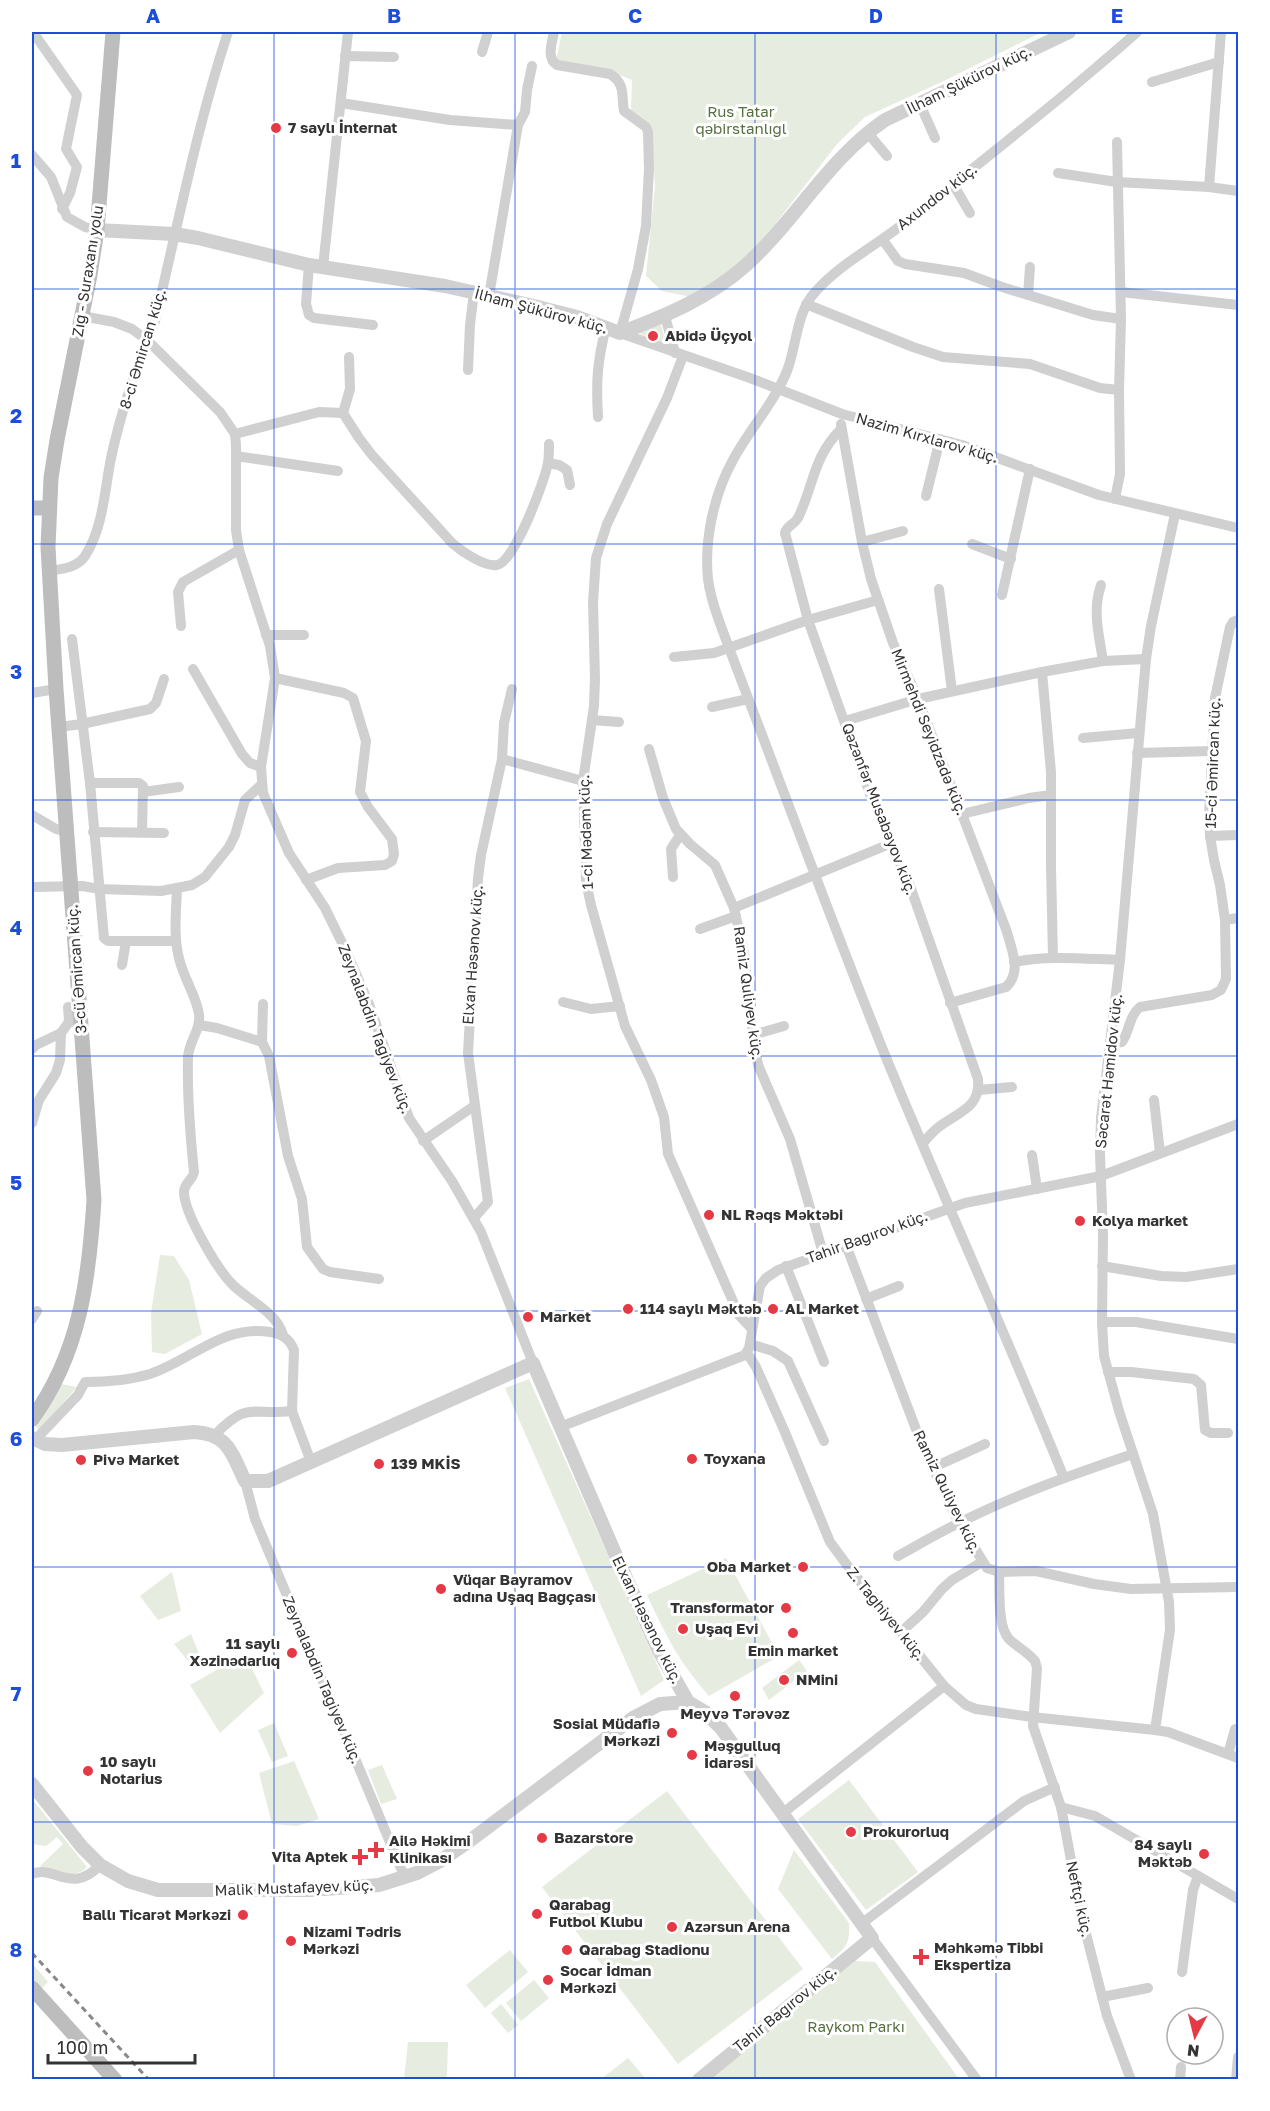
<svg xmlns="http://www.w3.org/2000/svg" width="1270" height="2111" viewBox="0 0 1270 2111" font-family="'Golos Text',sans-serif">
<style>
.green{fill:#e6ecdf}
.lines{fill:none;stroke-linecap:round;stroke-linejoin:round}
.minor{stroke:#d0d0d0;stroke-width:10}
.tertiary{stroke:#d0d0d0;stroke-width:14}
.secondary{stroke:#bdbdbd;stroke-width:15}
.rail{stroke:#888;stroke-width:3;stroke-dasharray:6 4.5;stroke-linecap:butt}
.grid{fill:none;stroke:#1d4ed8;stroke-width:1.5;stroke-opacity:0.55}
.poi-dot{fill:#e63946;stroke:#fff;stroke-width:2}
.labels{text-anchor:middle;stroke-width:6;stroke-linejoin:round;paint-order:stroke}
.street-label{font-size:15px;fill:#333;stroke:#fff}
.park-label{font-size:15px;fill:#56703f;stroke:#fff}
.poi-label{font-size:15px;font-weight:bold;fill:#333;stroke:#fff;text-anchor:start}
.neatline{fill:none;stroke:#1d4ed8;stroke-width:2}
.grid-label{font-size:20px;text-anchor:middle;font-weight:bold;fill:#1d4ed8}
</style>
<rect width="100%" height="100%" fill="#fff"/>
<!-- green -->
<g class="green">
<path d="M562,32H1042L946,80L865,117L837,144L756,249L738,267L691,297L662,291L646,276L655,186L651,126L631,111L632,80L610,71L556,61Z"/>
<path d="M661,324L666,345L636,332Z"/>
<path d="M160,1255L174,1256L189,1280L202,1334L165,1354L152,1352L151,1313Z"/>
<path d="M529,1379L664,1680L641,1696L505,1388Z"/>
<path d="M61,1384L77,1387L39,1430L33,1424Z"/>
<path d="M726,1558L779,1656L709,1696C679,1662 666,1636 647,1595Z"/>
<path d="M172,1572L181,1611L158,1620L140,1596Z"/>
<path d="M191,1634L200,1656L188,1661L174,1644Z"/>
<path d="M799,1660L807,1671L769,1700L762,1688Z"/>
<path d="M229,1663L251,1667L264,1693L220,1733L190,1685Z"/>
<path d="M274,1723L288,1756L272,1762L258,1730Z"/>
<path d="M294,1761L319,1819L297,1826L272,1824L259,1773Z"/>
<path d="M382,1765L397,1799L381,1804L368,1770Z"/>
<path d="M849,1780L918,1872L866,1910L798,1819Z"/>
<path d="M667,1791L803,1969L678,2064L542,1887Z"/>
<path d="M32,1799L87,1867C74,1880 55,1873 40,1866L63,1844L57,1837L46,1846L32,1844Z"/>
<path d="M794,1850L849,1923C850,1942 847,1947 832,1959L778,1889Z"/>
<path d="M510,1950L528,1972L485,2008L466,1985Z"/>
<path d="M855,1961L875,1962L959,2079L708,2080Z"/>
<path d="M32,1963L48,1982L40,1990L32,1980Z"/>
<path d="M534,1980L549,1998L521,2021L506,2003Z"/>
<path d="M501,2004L518,2025L508,2033L491,2013Z"/>
<path d="M408,2042H448L447,2076L442,2079H404Z"/>
<path d="M628,2058L646,2079H601Z"/>
</g>
<g class="lines">
<!-- minor -->
<g class="minor">
<path d="M33,32L77,95L66,149L77,167L70,193L62,209"/>
<path d="M554,32C552,43 546,58 557,65L610,74C626,84 621,95 624,111L646,127L648,132L649,169L646,226L638,269L620,333L750,378L842,414L962,445L1099,495L1238,528"/>
<path d="M482,52L488,32"/>
<path d="M345,56L394,57"/>
<path d="M1152,82L1219,62"/>
<path d="M341,103L450,120L518,125"/>
<path d="M920,104L935,138"/>
<path d="M867,132L887,156"/>
<path d="M32,155L51,177L67,217L85,227L97,230"/>
<path d="M1058,173L1117,182L1209,187L1238,191"/>
<path d="M953,184L970,213"/>
<path d="M1209,187L1221,32"/>
<path d="M883,240L898,261L905,264L964,273L1002,287L1093,315L1121,319"/>
<path d="M309,265L306,304L309,315L314,318L373,325"/>
<path d="M323,267L348,32"/>
<path d="M1121,292L1238,305"/>
<path d="M1028,295L1030,267"/>
<path d="M489,296L518,125L525,112L527,90L532,66"/>
<path d="M806,304L913,347L943,357L1030,364L1100,388L1119,390"/>
<path d="M82,316L114,322L132,329L147,340L220,412L235,434L236,445V530L239,550L270,646L275,678L261,767L263,793L289,853L325,908L347,953L369,1004L409,1118L452,1181L481,1232L533,1363"/>
<path d="M665,316L675,353"/>
<path d="M683,356L667,398L607,524L596,558L593,602L595,679L594,706L583,781L586,882L591,905L625,1026L651,1080L664,1117L668,1154L739,1315L752,1329"/>
<path d="M468,370L470,325L474,292"/>
<path d="M343,413L359,438L372,455L452,543C461,551 484,567 497,565C514,563 545,480 548,463C549,457 549,450 549,444"/>
<path d="M598,417C596,381 597,363 606,327"/>
<path d="M841,424L862,542L871,579L893,643L918,699L1007,932C1012,951 1022,972 1006,987L950,1003"/>
<path d="M841,429C814,456 814,483 799,516C796,524 787,525 785,533L808,620L870,794L910,886L978,1079C981,1107 959,1112 940,1126C933,1131 928,1137 923,1143"/>
<path d="M235,434L319,412L343,413L350,389L349,357"/>
<path d="M236,456L338,471"/>
<path d="M548,463L559,465L567,470L570,485"/>
<path d="M926,496L940,439"/>
<path d="M1115,499L1120,474L1119,390L1121,319L1117,142"/>
<path d="M862,542L903,531"/>
<path d="M972,544L1011,559"/>
<path d="M49,571C62,569 77,568 85,556C103,529 105,488 111,458C121,412 137,364 155,321C178,224 197,126 228,32"/>
<path d="M1101,585C1092,611 1099,634 1103,661"/>
<path d="M939,589L952,691"/>
<path d="M1002,595L1030,469"/>
<path d="M181,626L178,592L183,582L239,550"/>
<path d="M266,635H304"/>
<path d="M72,639L90,783L104,938L108,941H176"/>
<path d="M674,657L714,653L808,620L878,600"/>
<path d="M193,669L242,754L250,763L261,767"/>
<path d="M1042,672L1051,772V867L1053,958"/>
<path d="M275,678L344,693L353,698L366,741L360,792L368,807L392,839L394,854L392,861L385,865L338,868L306,880"/>
<path d="M32,693L56,689"/>
<path d="M712,707L748,699"/>
<path d="M592,720L619,722"/>
<path d="M845,721L918,699L1042,672L1103,661L1146,659"/>
<path d="M59,727L82,724L150,709L156,703L164,679"/>
<path d="M1083,738L1138,733"/>
<path d="M649,749L663,798L676,829L690,844L715,865L734,908L744,953L753,1035L758,1065L790,1139L823,1253"/>
<path d="M1137,753L1212,751"/>
<path d="M502,759L583,781"/>
<path d="M90,783H139L143,786L142,832"/>
<path d="M143,792L179,787"/>
<path d="M962,814L1029,798L1051,795"/>
<path d="M32,815L56,829L67,831"/>
<path d="M93,832L164,833"/>
<path d="M1210,836L1238,835"/>
<path d="M673,877L671,849L680,835"/>
<path d="M32,887L82,886L100,889L161,891L192,885L205,877L229,847L235,835L245,800L262,784"/>
<path d="M177,889C176,913 173,939 180,962C185,980 196,996 199,1014C201,1030 189,1041 188,1057C187,1096 190,1133 194,1172C193,1180 184,1183 184,1192C184,1213 218,1271 234,1286C250,1301 277,1313 283,1335"/>
<path d="M734,908L892,843"/>
<path d="M1225,920L1238,918"/>
<path d="M700,929L736,916"/>
<path d="M1014,962C1049,955 1086,959 1120,960"/>
<path d="M122,965L126,941"/>
<path d="M563,1002L591,1009L620,1006"/>
<path d="M68,1007L69,1022"/>
<path d="M199,1025L217,1028L262,1042L269,1056L288,1156L302,1199L307,1247L323,1269L330,1272L379,1279"/>
<path d="M753,1035L784,1026"/>
<path d="M262,1042L263,1004"/>
<path d="M1110,1045L1122,1042C1130,1030 1129,1016 1140,1007L1212,995L1221,990L1226,979L1225,920L1220,885L1214,860L1210,836L1209,815L1215,698L1230,627L1233,622L1238,620"/>
<path d="M32,1049L36,1045L61,1033"/>
<path d="M979,1090L1012,1087"/>
<path d="M1154,1100L1160,1153"/>
<path d="M32,1123L39,1100L56,1073L60,1060L61,1033L69,1022L81,1021"/>
<path d="M423,1141L474,1106"/>
<path d="M1032,1155L1037,1189"/>
<path d="M474,1218L488,1202L468,1053L478,878L481,855L502,759L504,723L512,689"/>
<path d="M846,1245L922,1445L959,1523L987,1568L999,1572L1036,1571L1094,1584L1131,1589L1238,1587"/>
<path d="M786,1266L824,1362"/>
<path d="M1102,1266L1161,1276L1186,1277L1238,1269"/>
<path d="M866,1299L899,1286"/>
<path d="M32,1319L37,1311"/>
<path d="M1102,1322H1136L1238,1339"/>
<path d="M750,1344L773,1351L788,1361L824,1441"/>
<path d="M747,1353L756,1367L784,1430L830,1542L847,1565L944,1686L783,1813"/>
<path d="M1108,1372H1131L1194,1379L1201,1385L1205,1430L1211,1433H1228"/>
<path d="M560,1427L745,1355L749,1348L760,1286L766,1278L778,1270L965,1203L1101,1176L1238,1124"/>
<path d="M215,1435C248,1400 252,1416 292,1411"/>
<path d="M35,1440L78,1395L85,1382C106,1382 130,1380 150,1374C192,1360 223,1324 270,1332C283,1335 289,1338 294,1350L292,1411L311,1462"/>
<path d="M932,1468L985,1444"/>
<path d="M1064,1478C1007,1336 943,1197 885,1055C831,920 781,784 729,648C721,626 711,602 708,579C704,540 714,494 733,460C749,430 774,403 787,371C797,345 796,312 816,291C839,265 872,248 899,227C955,183 1010,139 1065,94C1089,73 1114,53 1137,32"/>
<path d="M245,1481L255,1519L405,1878"/>
<path d="M898,1556C918,1545 938,1533 959,1523C1014,1495 1074,1474 1133,1454"/>
<path d="M999,1572C1000,1590 997,1626 1009,1639C1017,1647 1028,1652 1035,1661L1037,1668L1033,1726L1061,1807L1082,1918L1107,2016L1131,2080"/>
<path d="M901,1632L923,1612L942,1589L952,1580L982,1562"/>
<path d="M944,1686L966,1705L976,1709L1032,1717L1155,1730L1168,1732L1238,1758"/>
<path d="M1155,1730L1170,1630L1169,1602L1153,1514L1119,1411L1104,1356L1102,1322L1103,1235L1100,1154L1101,1118L1120,960L1146,659L1151,626L1175,514"/>
<path d="M1228,1754L1235,1729"/>
<path d="M1061,1807L1095,1816L1238,1899"/>
<path d="M32,1874C54,1864 71,1896 100,1865"/>
<path d="M861,1924L1024,1801L1055,1787"/>
<path d="M872,1938L977,2080"/>
<path d="M1182,1972L1193,1890L1198,1876"/>
<path d="M1102,1997L1148,1988"/>
<path d="M1180,2080L1181,2067"/>
<path d="M1236,2080L1238,2057"/>
</g>
<!-- tertiary -->
<g class="tertiary">
<path d="M97,230L174,234L198,238L309,265L445,286L534,306L577,317L620,333C665,316 709,298 745,266C796,220 828,159 885,120L1069,32"/>
<path d="M32,1438L45,1444L62,1445L194,1432C229,1434 232,1454 245,1481H268L533,1363L617,1558L659,1651L688,1702L705,1712L721,1728L872,1938L699,2080"/>
<path d="M32,1784L82,1847L100,1865L128,1881L158,1890H310L379,1885L417,1873L440,1861L468,1842L633,1718L660,1704L688,1702"/>
</g>
<!-- secondary -->
<g class="secondary">
<path d="M32,508H49"/>
<path d="M32,1419C80,1353 89,1279 94,1200L56,689L48,547L51,478L57,440L90,275L97,230L113,32"/>
<path d="M32,1988L115,2080"/>
</g>
<!-- rail -->
<path class="rail" d="M32,1953L149,2080"/>
</g>
<!-- grid -->
<path class="grid" d="M274,32V2080M515,32V2080M755,32V2080M996,32V2080M32,289H1238M32,544H1238M32,800H1238M32,1056H1238M32,1311H1238M32,1567H1238M32,1822H1238"/>
<!-- markers -->
<g class="poi-dot">
<circle cx="276" cy="128" r="6"/>
<circle cx="653" cy="336" r="6"/>
<circle cx="709" cy="1215" r="6"/>
<circle cx="1080" cy="1221" r="6"/>
<circle cx="628" cy="1309" r="6"/>
<circle cx="773" cy="1309" r="6"/>
<circle cx="528" cy="1317" r="6"/>
<circle cx="692" cy="1459" r="6"/>
<circle cx="81" cy="1460" r="6"/>
<circle cx="379" cy="1464" r="6"/>
<circle cx="803" cy="1567" r="6"/>
<circle cx="441" cy="1589" r="6"/>
<circle cx="786" cy="1608" r="6"/>
<circle cx="683" cy="1629" r="6"/>
<circle cx="793" cy="1633" r="6"/>
<circle cx="292" cy="1653" r="6"/>
<circle cx="784" cy="1680" r="6"/>
<circle cx="735" cy="1696" r="6"/>
<circle cx="672" cy="1733" r="6"/>
<circle cx="692" cy="1755" r="6"/>
<circle cx="88" cy="1771" r="6"/>
<circle cx="851" cy="1832" r="6"/>
<circle cx="542" cy="1838" r="6"/>
<path d="M373 1841h6v6h6v6h-6v6h-6v-6h-6v-6h6z"/>
<circle cx="1204" cy="1854" r="6"/>
<path d="M357 1848h6v6h6v6h-6v6h-6v-6h-6v-6h6z"/>
<circle cx="537" cy="1914" r="6"/>
<circle cx="243" cy="1915" r="6"/>
<circle cx="672" cy="1927" r="6"/>
<circle cx="291" cy="1941" r="6"/>
<circle cx="567" cy="1950" r="6"/>
<path d="M918 1948h6v6h6v6h-6v6h-6v-6h-6v-6h6z"/>
<circle cx="548" cy="1980" r="6"/>
</g>
<g class="labels">
<!-- street labels -->
<g class="street-label">
<text transform="translate(969 80) rotate(-26)" y="5">İlham Şükürov küç.</text>
<text transform="translate(937 197) rotate(-38)" y="5">Axundov küç.</text>
<text transform="translate(88 271) rotate(-81)" y="5">Zığ - Suraxanı yolu</text>
<text transform="translate(541 311) rotate(15)" y="5">İlham Şükürov küç.</text>
<text transform="translate(143 349) rotate(-73)" y="5">8-ci Əmircan küç.</text>
<text transform="translate(927 438) rotate(16)" y="5">Nazim Kırxlarov küç.</text>
<text transform="translate(929 732) rotate(68)" y="5">Mirmehdi Seyidzadə küç.</text>
<text transform="translate(1213 763) rotate(-88)" y="5">15-ci Əmircan küç.</text>
<text transform="translate(879 809) rotate(69)" y="5">Qəzənfər Musabəyov küç.</text>
<text transform="translate(586 832) rotate(-92)" y="5">1-ci Mədəm küç.</text>
<text transform="translate(473 955) rotate(-86)" y="5">Elxan Həsənov küç.</text>
<text transform="translate(77 969) rotate(-94)" y="5">3-cü Əmircan küç.</text>
<text transform="translate(748 993) rotate(82)" y="5">Ramiz Quliyev küç.</text>
<text transform="translate(375 1029) rotate(69)" y="5">Zeynalabdin Tagiyev küç.</text>
<text transform="translate(1109 1071) rotate(-84)" y="5">Səcarət Həmidov küç.</text>
<text transform="translate(867 1237) rotate(-20)" y="5">Tahir Bağırov küç.</text>
<text transform="translate(947 1492) rotate(64)" y="5">Ramiz Quliyev küç.</text>
<text transform="translate(886 1614) rotate(51)" y="5">Z. Taghiyev küç.</text>
<text transform="translate(647 1620) rotate(64)" y="5">Elxan Həsənov küç.</text>
<text transform="translate(322 1680) rotate(67)" y="5">Zeynalabdin Tagiyev küç.</text>
<text transform="translate(294 1888) rotate(-2)" y="5">Malik Mustafayev küç.</text>
<text transform="translate(1079 1899) rotate(78)" y="5">Neftçi küç.</text>
<text transform="translate(785 2009) rotate(-39)" y="5">Tahir Bağırov küç.</text>
</g>
<!-- park labels -->
<g class="park-label">
<text x="741" y="117">Rus Tatar<tspan x="741" dy="17">qəbirstanlığl</tspan></text>
<text x="856" y="2032">Raykom Parkı</text>
</g>
<!-- poi labels -->
<g class="poi-label">
<text x="288" y="133">7 saylı İnternat</text>
<text x="665" y="341">Abidə Üçyol</text>
<text x="721" y="1220">NL Rəqs Məktəbi</text>
<text x="1092" y="1226">Kolya market</text>
<text x="640" y="1314">114 saylı Məktəb</text>
<text x="785" y="1314">AL Market</text>
<text x="540" y="1322">Market</text>
<text x="704" y="1464">Toyxana</text>
<text x="93" y="1465">Pivə Market</text>
<text x="391" y="1469">139 MKİS</text>
<text x="791" y="1572" text-anchor="end">Oba Market</text>
<text x="453" y="1585">Vüqar Bayramov<tspan x="453" dy="17">adına Uşaq Bağçası</tspan></text>
<text x="774" y="1613" text-anchor="end">Transformator</text>
<text x="695" y="1634">Uşaq Evi</text>
<text x="280" y="1649" text-anchor="end">11 saylı<tspan x="280" dy="17">Xəzinədarlıq</tspan></text>
<text x="793" y="1656" text-anchor="middle">Emin market</text>
<text x="796" y="1685">NMini</text>
<text x="735" y="1719" text-anchor="middle">Meyvə Tərəvəz</text>
<text x="660" y="1729" text-anchor="end">Sosial Müdafiə<tspan x="660" dy="17">Mərkəzi</tspan></text>
<text x="704" y="1751">Məşğulluq<tspan x="704" dy="17">İdarəsi</tspan></text>
<text x="100" y="1767">10 saylı<tspan x="100" dy="17">Notarius</tspan></text>
<text x="863" y="1837">Prokurorluq</text>
<text x="554" y="1843">Bazarstore</text>
<text x="389" y="1846">Ailə Həkimi<tspan x="389" dy="17">Klinikası</tspan></text>
<text x="1192" y="1850" text-anchor="end">84 saylı<tspan x="1192" dy="17">Məktəb</tspan></text>
<text x="348" y="1862" text-anchor="end">Vita Aptek</text>
<text x="549" y="1910">Qarabağ<tspan x="549" dy="17">Futbol Klubu</tspan></text>
<text x="231" y="1920" text-anchor="end">Ballı Ticarət Mərkəzi</text>
<text x="684" y="1932">Azərsun Arena</text>
<text x="303" y="1937">Nizami Tədris<tspan x="303" dy="17">Mərkəzi</tspan></text>
<text x="934" y="1953">Məhkəmə Tibbi<tspan x="934" dy="17">Ekspertiza</tspan></text>
<text x="579" y="1955">Qarabağ Stadionu</text>
<text x="560" y="1976">Socar İdman<tspan x="560" dy="17">Mərkəzi</tspan></text>
</g>
</g>
<!-- border -->
<rect width="1270" height="2111" fill="none" stroke="#ffffff" stroke-width="66"/>
<!-- north arrow -->
<g transform="translate(1195 2036) rotate(187)"><circle r="28" fill="#ffffff" stroke="#adadad" stroke-width="1.5"/>
<path d="M0-4.5L10 22L0 15L-10 22Z" fill="#e63946"/>
<text y="-9" font-size="16" font-weight="bold" text-anchor="middle" fill="#333333">N</text>
</g>
<!-- scale -->
<path d="M48 2054v9h147v-9" fill="none" stroke="#333333" stroke-width="3"/>
<text x="57" y="2054" font-size="18" fill="#333333" stroke="#ffffff" stroke-width="4.5" paint-order="stroke">100 m</text>
<rect x="33" y="33" width="1204" height="2045" class="neatline"/>
<g class="grid-label">
<text x="153" y="23">A</text>
<text x="394" y="23">B</text>
<text x="635" y="23">C</text>
<text x="876" y="23">D</text>
<text x="1117" y="23">E</text>
<text x="16" y="168">1</text>
<text x="16" y="423">2</text>
<text x="16" y="679">3</text>
<text x="16" y="935">4</text>
<text x="16" y="1190">5</text>
<text x="16" y="1446">6</text>
<text x="16" y="1701">7</text>
<text x="16" y="1957">8</text>
</g>
</svg>
